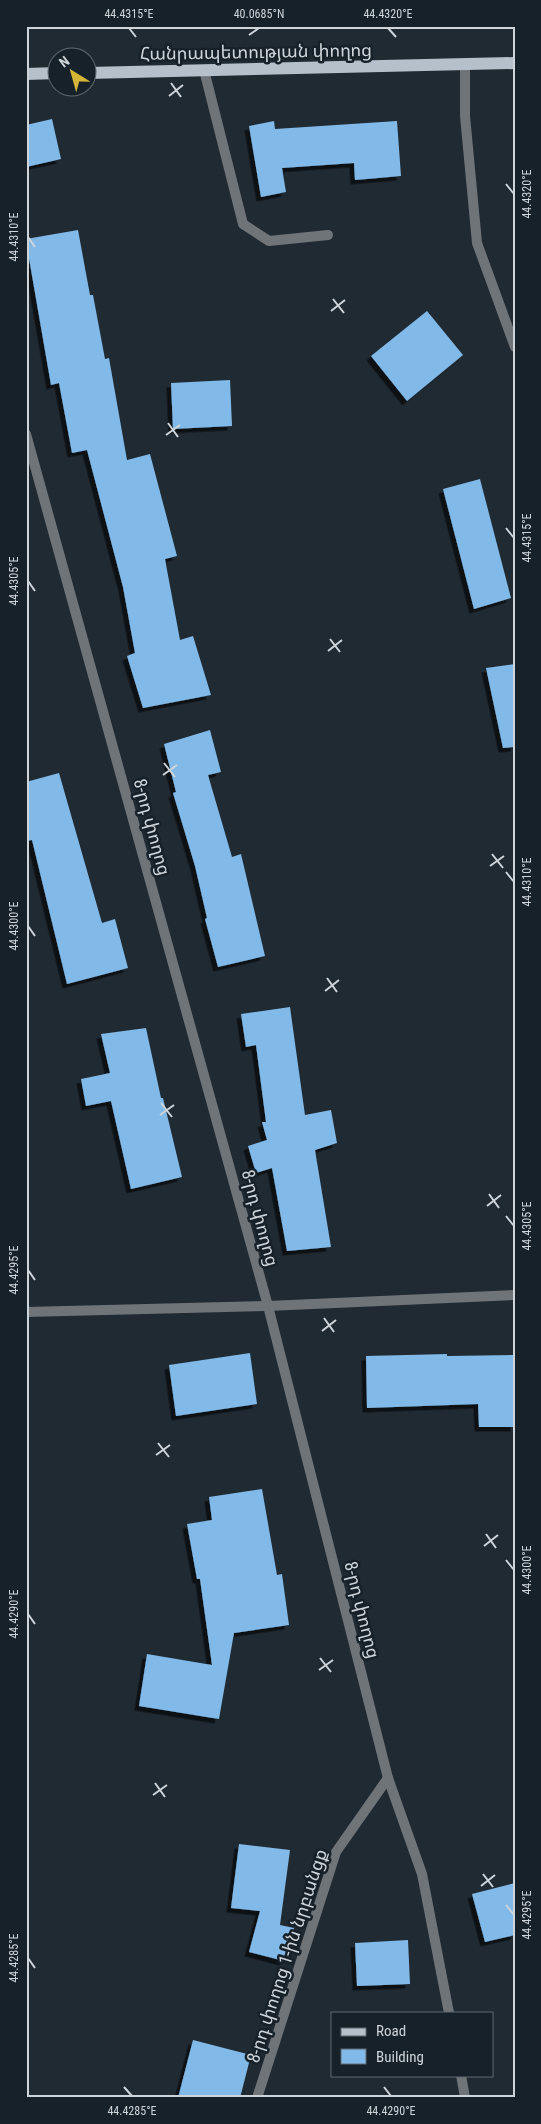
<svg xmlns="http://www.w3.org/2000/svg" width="541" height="2124" viewBox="0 0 541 2124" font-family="'Roboto Condensed','Noto Sans Armenian',sans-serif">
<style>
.building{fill:#81b9e8;filter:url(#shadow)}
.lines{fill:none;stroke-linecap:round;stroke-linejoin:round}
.lane{stroke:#6f7479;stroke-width:10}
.street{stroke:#6f7479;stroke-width:10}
.primary{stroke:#b5c0ca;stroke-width:12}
.ticks{fill:none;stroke:#ced5da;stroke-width:2}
.labels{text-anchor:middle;stroke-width:5;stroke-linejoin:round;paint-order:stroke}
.street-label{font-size:18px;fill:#ced5da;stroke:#172129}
.neatline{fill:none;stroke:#ced5da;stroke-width:2}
.ticks-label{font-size:12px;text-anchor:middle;fill:#ced5da}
</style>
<defs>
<filter id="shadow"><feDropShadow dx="-4.5" dy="4.5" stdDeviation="0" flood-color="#0009"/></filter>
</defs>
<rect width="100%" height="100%" fill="#202a33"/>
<!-- building -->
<g class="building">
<path d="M52,119L61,159L26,167V125Z"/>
<path d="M274,121L275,129L397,121L401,176L355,180L354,163L282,168L286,192L261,197L249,126Z"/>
<path d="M78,230L90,295H93L105,359L109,358L127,460L150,454L177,556L165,559L180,640L193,636L211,695L143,708L127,656L135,653L123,587L87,450L72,453L59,383L51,385L26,241V239Z"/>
<path d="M427,311L463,355L407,401L371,356Z"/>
<path d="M230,380L232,426L173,429L171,383Z"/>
<path d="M480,479L511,598L474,609L443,489Z"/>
<path d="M515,664V747L503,748L486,668Z"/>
<path d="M210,730L221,772L208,775L232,857L241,854L265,956L218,967L205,919L207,918L195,866L173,793L176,792L164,744Z"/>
<path d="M59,773L102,923L115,919L128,968L67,984L32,840L26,841V782Z"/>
<path d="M290,1007L305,1115L331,1110L337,1143L315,1150L331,1247L287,1251L272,1168L256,1173L248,1146L267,1140L262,1122H266L256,1045L246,1047L241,1014Z"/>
<path d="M146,1028L161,1098H163L182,1177L131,1189L111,1101L86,1106L81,1079L110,1073L101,1034Z"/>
<path d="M250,1353L257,1404L176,1416L169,1365Z"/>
<path d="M447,1354V1356L515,1355V1427H479L478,1404L367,1408L366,1356Z"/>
<path d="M262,1489L277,1575L282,1574L289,1625L234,1633L219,1719L139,1706L147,1654L212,1665L200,1579H197L187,1524L212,1520L209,1497Z"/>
<path d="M239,1844L290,1850L280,1925L294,1928L284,1961L249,1952L260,1911L231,1908Z"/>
<path d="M515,1883V1935L485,1942L472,1894Z"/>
<path d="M408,1940L410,1984L357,1986L355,1943Z"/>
<path d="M193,2040L251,2055L240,2098H178Z"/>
</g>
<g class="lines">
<!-- lane -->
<path class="lane" d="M204,70L243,224L269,241L328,235"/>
<!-- street -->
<g class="street">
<path d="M465,64V116L477,243L515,347"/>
<path d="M26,434L268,1306L388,1778L422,1874L449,2013"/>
<path d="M26,1312L268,1306L515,1295"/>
<path d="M461,2075L465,2098"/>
<path d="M257,2098L336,1852L388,1778"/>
</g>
<!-- primary -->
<g class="primary">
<path d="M88,73L515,63"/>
<path d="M26,74L58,73"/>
</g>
</g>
<!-- ticks -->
<path class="ticks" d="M129,28L136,37M388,28L396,37M249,35L259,28M171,83L181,97M169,96L183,85M506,184L514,194M28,237L35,247M333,299L344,313M331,311L345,300M168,423L178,437M166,435L180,425M506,528L514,538M28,581L35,591M330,639L340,652M328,651L342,640M164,763L175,777M163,775L177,765M492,854L503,868M490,866L504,856M506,872L514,882M28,926L35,936M327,978L337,992M325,991L339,980M161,1103L172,1117M160,1115L174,1105M489,1194L499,1208M487,1206L501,1195M506,1216L514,1226M28,1270L35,1280M324,1318L334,1332M322,1331L336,1320M158,1443L169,1457M156,1455L170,1445M486,1534L496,1548M484,1546L498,1535M506,1560L514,1570M28,1614L35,1624M320,1658L331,1672M319,1670L333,1660M155,1783L165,1797M153,1795L167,1785M483,1874L493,1887M481,1886L495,1875M506,1905L514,1915M28,1958L35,1968M124,2087L132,2096M384,2087L391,2096"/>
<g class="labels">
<!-- street labels -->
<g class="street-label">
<text transform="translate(256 52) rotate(-1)" y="6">Հանրապետության փողոց</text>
<text transform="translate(152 827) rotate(75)" y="6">8-րդ փողոց</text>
<text transform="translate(260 1218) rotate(75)" y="6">8-րդ փողոց</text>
<text transform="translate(362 1610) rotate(76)" y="6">8-րդ փողոց</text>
<text transform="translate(287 1956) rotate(-72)" y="6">8-րդ փողոց 1-ին նրբանցք</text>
</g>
</g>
<!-- border -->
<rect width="541" height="2124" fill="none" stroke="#172129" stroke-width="55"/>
<!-- legend -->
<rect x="331" y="2012" width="162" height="65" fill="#172129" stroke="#606970"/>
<rect x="341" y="2028" width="25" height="8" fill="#b5c0ca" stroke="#606970"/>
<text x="376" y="2036" font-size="15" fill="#ced5da">Road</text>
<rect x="341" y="2049" width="25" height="15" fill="#81b9e8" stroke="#606970"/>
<text x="376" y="2062" font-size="15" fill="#ced5da">Building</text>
<!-- north arrow -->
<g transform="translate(72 72) rotate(323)"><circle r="24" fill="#172129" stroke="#606970"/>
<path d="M0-4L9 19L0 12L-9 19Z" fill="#d5b535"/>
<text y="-8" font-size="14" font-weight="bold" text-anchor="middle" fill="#ced5da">N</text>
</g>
<rect x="28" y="28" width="486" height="2068" class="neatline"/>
<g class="ticks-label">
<text x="129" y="18">44.4315°E</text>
<text x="259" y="18">40.0685°N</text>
<text x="388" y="18">44.4320°E</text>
<text transform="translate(527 194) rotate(-90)" y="4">44.4320°E</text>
<text transform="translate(14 237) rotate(-90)" y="4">44.4310°E</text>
<text transform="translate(527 538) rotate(-90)" y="4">44.4315°E</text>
<text transform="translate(14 581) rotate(-90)" y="4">44.4305°E</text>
<text transform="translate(527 882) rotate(-90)" y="4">44.4310°E</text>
<text transform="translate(14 926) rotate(-90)" y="4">44.4300°E</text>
<text transform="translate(527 1226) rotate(-90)" y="4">44.4305°E</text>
<text transform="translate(14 1270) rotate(-90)" y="4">44.4295°E</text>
<text transform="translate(527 1570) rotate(-90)" y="4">44.4300°E</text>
<text transform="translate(14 1614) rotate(-90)" y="4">44.4290°E</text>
<text transform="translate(527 1915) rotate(-90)" y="4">44.4295°E</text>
<text transform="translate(14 1958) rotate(-90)" y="4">44.4285°E</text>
<text x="132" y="2115">44.4285°E</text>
<text x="391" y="2115">44.4290°E</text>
</g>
</svg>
